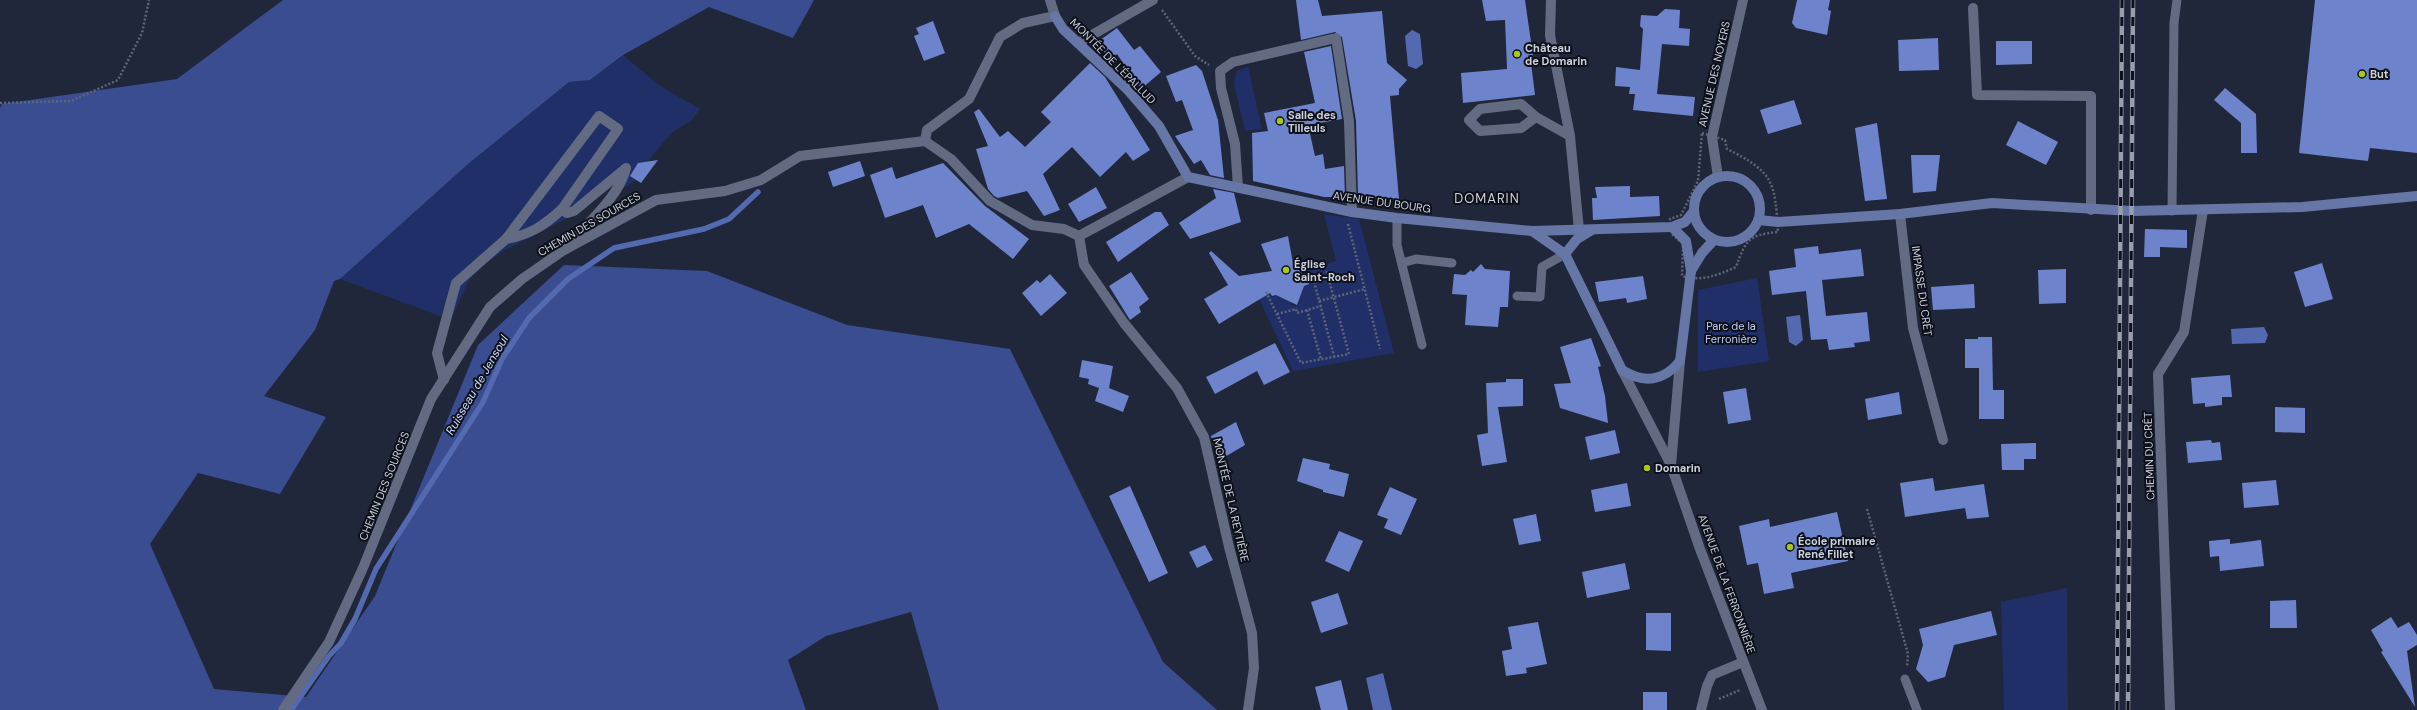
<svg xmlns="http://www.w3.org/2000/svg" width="2417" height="710" viewBox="0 0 2417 710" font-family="'DM Sans',sans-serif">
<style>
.green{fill:#212f68}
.forest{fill:#3a4d90}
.water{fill:#546ab0}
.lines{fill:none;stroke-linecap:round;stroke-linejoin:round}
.stream{stroke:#546ab0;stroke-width:5.5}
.building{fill:#6d84cd}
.path{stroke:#5f6577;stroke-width:2.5;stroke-dasharray:2 2;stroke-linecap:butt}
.lane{stroke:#626b82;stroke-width:9}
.street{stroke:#626b82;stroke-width:10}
.secondary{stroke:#6676a6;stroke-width:10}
.rail-casing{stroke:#999eae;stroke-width:4.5}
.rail{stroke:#0d1019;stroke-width:3;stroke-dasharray:9;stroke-linecap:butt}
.poi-dot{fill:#aac717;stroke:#0d1019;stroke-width:1.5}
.labels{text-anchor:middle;stroke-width:4;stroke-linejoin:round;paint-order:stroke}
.poi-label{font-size:11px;font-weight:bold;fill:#ccd1de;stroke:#0d1019;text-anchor:start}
.street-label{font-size:11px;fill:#ccd1de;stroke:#0d1019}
.park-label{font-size:11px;fill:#bfcdf5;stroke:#0d1019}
.water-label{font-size:12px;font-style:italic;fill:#c9d7ff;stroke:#0d1019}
.quarter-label{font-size:13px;letter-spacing:1px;fill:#ccd1de;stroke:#0d1019}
</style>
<rect width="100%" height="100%" fill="#20273b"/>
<!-- green -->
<g class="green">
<path d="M623,55L660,86L700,109L691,121L672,132L648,161L650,171L618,192L611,188L575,214L505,250L486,263L469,280L451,320L340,279L468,164L569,82L590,80Z"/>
<path d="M1248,67L1262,129L1245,131L1234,83L1237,71Z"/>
<path d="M1324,214L1359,219L1394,353L1293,371L1256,292L1268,289L1271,297L1281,294L1289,300L1291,305L1297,306L1300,302L1299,299L1303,287L1309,284L1305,271L1336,261Z"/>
<path d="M1757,278L1769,361L1698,372V290Z"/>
<path d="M2067,588L2068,710H2004L2001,602Z"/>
</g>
<!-- forest -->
<path class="forest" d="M283,0H814L793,38L709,7L623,55L590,80L569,82L468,164L340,279L334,281L315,330L264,396L326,417L280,494L198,473L150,544L214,689L306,697L375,596L478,345L564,265L707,271L847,325L1010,349L1163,662L1217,710H939L911,612L826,636L788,660L806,710H0V108L2,104L177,79Z"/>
<!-- water -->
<g class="water">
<path d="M1412,30L1420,34L1423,64L1416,69L1408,66L1405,36Z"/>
<path d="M1800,315L1803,340L1796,346L1789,342L1786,317Z"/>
<path d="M2264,327L2268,335L2265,343L2232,344L2231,329Z"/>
<path d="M1383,673L1392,710H1373L1366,678Z"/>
</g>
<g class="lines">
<!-- stream -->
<path class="stream" d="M291,710L329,656L341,643L355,619L376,569L483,402L502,359L529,318L568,279L614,248L704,229L729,219L758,192"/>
</g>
<!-- building -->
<g class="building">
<path d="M1296,0H1318L1322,16L1382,11L1387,63L1407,80L1399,89V95L1390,96L1399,199L1358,195L1356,121L1342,37L1335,32L1301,40Z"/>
<path d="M1482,0H1525L1534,63H1531L1535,95L1463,103L1461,73L1507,69L1505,20L1486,21Z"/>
<path d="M1797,0H1830L1828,10L1831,11L1827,35L1796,28L1792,23Z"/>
<path d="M2315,0H2417V153L2370,148L2368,161L2299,153Z"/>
<path d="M1665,9L1680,10L1679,28L1690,29L1689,46L1662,44L1657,94L1695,97L1693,116L1633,110L1635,94H1629L1630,87L1615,86L1616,67L1640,70L1643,29L1640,26L1641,15L1657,16Z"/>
<path d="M933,21L945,53L924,61L914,36L919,34L916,28Z"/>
<path d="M1117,28L1134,50L1140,46L1161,72L1141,89L1117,54L1110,59L1096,43Z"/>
<path d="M1938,38L1939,70L1899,71L1898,40Z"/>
<path d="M1996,41H2032V64L1996,65Z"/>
<path d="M1331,46L1342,119L1308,125L1315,156L1323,154L1325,169L1344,166L1345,197H1324L1253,181L1252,133L1268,131L1264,113L1315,103L1304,52Z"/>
<path d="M1090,63L1105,77L1150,150L1133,161L1126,152L1100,177L1072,147L1043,174L1060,210L1044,216L1027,191L998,198L994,196L988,189L976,149L988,146L974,112L979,109L1000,137L1008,131L1025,147L1051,122L1041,112Z"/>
<path d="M1196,65L1202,71L1218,120L1224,178L1210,175L1201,160L1194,164L1175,136L1193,130L1182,100L1176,102L1166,76Z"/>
<path d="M2225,88L2256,114L2257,153H2241V123L2214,100Z"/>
<path d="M1794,100L1802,124L1768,134L1760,110Z"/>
<path d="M2018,121L2058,142L2046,165L2006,145Z"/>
<path d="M1877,123L1887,199L1865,201L1855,128Z"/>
<path d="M1911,155H1940L1936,191L1913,193Z"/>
<path d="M658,160L641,183L630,176L638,163Z"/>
<path d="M860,161L865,176L833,187L828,172Z"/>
<path d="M943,163L985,206L1029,239L1013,259L969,224L936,238L923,205L885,218L870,175L892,167L896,179Z"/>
<path d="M1630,186V197L1659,196L1660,216L1593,220L1592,198H1597L1595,187Z"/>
<path d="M1096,187L1107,208L1079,222L1068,204Z"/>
<path d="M1213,189L1234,193L1241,222L1190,239L1179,223L1216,198Z"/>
<path d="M1155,212H1161L1169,225L1118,262L1106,242Z"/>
<path d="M2145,229L2187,230V248L2160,247V257H2144Z"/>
<path d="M1288,236L1293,263L1301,260L1309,284L1304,286L1297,305L1276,295L1272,296L1270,293L1219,324L1204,299L1228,285L1209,253L1211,251L1239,276L1272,271L1261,244Z"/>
<path d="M1818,246L1819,254L1861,249L1864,276L1822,280L1826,316L1867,312L1870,341L1854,343L1855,347L1829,350L1827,339L1811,340L1806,291L1772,295L1769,271L1796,267L1794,249Z"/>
<path d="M2322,263L2333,299L2305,307L2294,272Z"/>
<path d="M1481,264L1485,269L1510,271L1508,307H1500L1498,327L1465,325L1467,295L1452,294L1454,274L1465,275L1471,270L1473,272Z"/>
<path d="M2066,269V303L2039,304L2038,270Z"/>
<path d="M1131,272L1149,299L1139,307L1141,312L1130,320L1109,286Z"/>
<path d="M1050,274L1067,293L1041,316L1022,293L1037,280L1040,283Z"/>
<path d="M1643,276L1647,299L1627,303L1626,298L1599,302L1595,282Z"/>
<path d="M1974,284L1975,308L1933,310L1931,287Z"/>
<path d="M1978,337H1992L1993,390H2004V419H1979V368H1965V339H1978Z"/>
<path d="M1591,338L1601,366L1598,367L1605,396L1608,423L1560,408L1554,384L1571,383L1560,347Z"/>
<path d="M1275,343L1290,372L1264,385L1257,371L1215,394L1206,377Z"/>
<path d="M1082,360L1113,366L1109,388L1129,396L1123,412L1095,401L1099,388L1088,384L1089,379L1079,377Z"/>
<path d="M2230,375L2232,397H2222V405L2205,407V403L2193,404L2191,378Z"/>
<path d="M1506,379H1523V406L1498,407L1507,462L1482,466L1477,435L1488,433L1486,383L1506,382Z"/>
<path d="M1746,388L1751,420L1728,424L1723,392Z"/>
<path d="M1899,392L1902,414L1868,420L1865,399Z"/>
<path d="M2275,407L2305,408V433L2275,432Z"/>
<path d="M1236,422L1245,445L1218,461L1211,436Z"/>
<path d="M1615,430L1620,453L1590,460L1585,437Z"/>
<path d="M2211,440L2212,443L2220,442L2222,460L2188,463L2186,442Z"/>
<path d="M2036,443V459H2024V470H2002L2001,444Z"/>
<path d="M1303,458L1330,464L1329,469L1349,474L1344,497L1323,492V490L1297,481Z"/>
<path d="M1933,478L1935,491L1984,484L1989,517L1967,519L1965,508L1905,517L1900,483Z"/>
<path d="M2276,480L2279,505L2244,508L2242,483Z"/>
<path d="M1627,483L1631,506L1595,512L1591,490Z"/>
<path d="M1130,486L1168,573L1149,582L1109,496Z"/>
<path d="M1390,487L1417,499L1401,535L1384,528L1388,519L1377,515Z"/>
<path d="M1837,512L1848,561L1791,573L1794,588L1764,594L1758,563L1747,565L1739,526L1769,519L1770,527Z"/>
<path d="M1536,514L1541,541L1519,545L1513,519Z"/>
<path d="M1339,531L1363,541L1349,572L1325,561Z"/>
<path d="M2230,539V544L2261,540L2264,566L2220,571L2219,556L2210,557L2209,541Z"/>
<path d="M1205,545L1213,560L1197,568L1189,552Z"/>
<path d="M1625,563L1630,589L1587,598L1582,572Z"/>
<path d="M1338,593L1348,624L1321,633L1311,602Z"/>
<path d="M2296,600L2297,628H2270V601Z"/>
<path d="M1991,611L1997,635L1954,645L1945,677L1928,682L1916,669L1923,645L1919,629Z"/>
<path d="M1646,613H1671V651L1646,650Z"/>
<path d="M2391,617L2398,628L2409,622L2417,635V645L2407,651L2415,707L2381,652L2383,651L2371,630Z"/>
<path d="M1538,622L1547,664L1526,668L1527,673L1506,676L1502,651L1512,649L1508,627Z"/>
<path d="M1341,680L1348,710H1321L1315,687Z"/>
<rect x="1643" y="692" width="24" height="18"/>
</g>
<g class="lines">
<!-- path -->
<g class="path">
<path d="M1162,10L1195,56L1209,65"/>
<path d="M0,103L71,101L118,80L142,33L149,0"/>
<path d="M1702,133L1725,140L1727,149C1774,172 1775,182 1778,232C1749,235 1746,239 1736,267C1718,275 1702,282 1682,276L1683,244L1673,235L1670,219L1681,215L1698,181Z"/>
<path d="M1348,224L1380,349"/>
<path d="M1312,274L1334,356"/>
<path d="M1266,292L1301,363L1349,354L1326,269"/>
<path d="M1319,301L1365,289"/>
<path d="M1307,310L1321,359"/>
<path d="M1277,314L1296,309L1297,313L1321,306"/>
<path d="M1867,509L1908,654L1907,667"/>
<path d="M1719,699L1740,690"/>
</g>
<!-- lane -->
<g class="lane">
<path d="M2172,211L2174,23L2177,0"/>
<path d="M1397,218V245L1422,345"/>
<path d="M1402,263L1416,259L1452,263"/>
<path d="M1517,296L1540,297L1542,267L1565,254"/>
<path d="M1905,679L1917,710"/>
</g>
<!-- street -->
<g class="street">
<path d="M1551,0L1550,35L1570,136"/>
<path d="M1973,8L1977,95L2091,96V210"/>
<path d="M1078,43L1153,0"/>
<path d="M1536,117L1521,104L1480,109L1469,120L1480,131L1521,128L1536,117L1570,136L1579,230"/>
<path d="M925,141L927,130L969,99L1000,37L1023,23L1055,16L1050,0"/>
<path d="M1718,177L1712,137L1743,0"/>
<path d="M1238,187L1235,144L1221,88L1220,71L1233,62L1336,38L1349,121L1352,212"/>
<path d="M1900,214L1913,328L1943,440"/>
<path d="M1079,236L1084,265L1124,323L1177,388L1204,437L1229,547L1252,633L1254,668L1248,710"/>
<path d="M1079,236L1188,177"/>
<path d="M506,239C530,235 545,225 562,209"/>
<path d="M1622,370L1671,465L1700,549L1762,710"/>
<path d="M444,380L437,353L456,283L506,239L599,116L618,129L562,209L567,213L574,211L626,168C619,197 589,221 570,244"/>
<path d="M1671,465L1680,361"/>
<path d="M283,710L329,642L363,568L431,399L490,307L522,279L564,250L656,200L725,191L761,180L800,156L925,141L951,159L990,201L1032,225L1064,229L1079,236"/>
<path d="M1701,710L1707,686L1712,675L1743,662"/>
<path d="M2170,710L2158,374L2184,332L2203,210"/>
</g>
<!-- secondary -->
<g class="secondary">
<path d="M1055,16L1063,29L1127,89L1159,126L1188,177L1352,212L1397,218L1532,231L1672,227L1685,222L1693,212"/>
<circle cx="1727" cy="209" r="33"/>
<path d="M1759,220L1778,222L1900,214L1992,203L2132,211L2302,207L2417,196"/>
<path d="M1672,227L1686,241L1691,271"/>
<path d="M1532,231L1565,254L1622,370C1644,384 1664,381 1680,361L1691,271L1702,253L1713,241"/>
<path d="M1565,254L1577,239L1592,230"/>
</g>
<defs>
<g id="rail">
<path d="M2117,710L2122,0"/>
<path d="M2128,710L2133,0"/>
</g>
</defs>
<!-- rail casing -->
<use href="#rail" class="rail-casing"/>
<!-- rail -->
<use href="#rail" class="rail"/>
</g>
<!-- markers -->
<g class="poi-dot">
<circle cx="1517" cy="54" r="4"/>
<circle cx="2362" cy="74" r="4"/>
<circle cx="1280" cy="121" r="4"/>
<circle cx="1286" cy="270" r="4"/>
<circle cx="1647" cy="468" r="4"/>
<circle cx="1790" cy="547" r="4"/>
</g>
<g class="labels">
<!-- poi labels -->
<g class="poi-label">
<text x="1525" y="52">Château<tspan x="1525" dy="13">de Domarin</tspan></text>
<text x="2370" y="78">But</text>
<text x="1288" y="119">Salle des<tspan x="1288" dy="13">Tilleuls</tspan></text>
<text x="1294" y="268">Église<tspan x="1294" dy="13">Saint-Roch</tspan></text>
<text x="1655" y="472">Domarin</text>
<text x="1798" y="545">École primaire<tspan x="1798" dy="13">René Fillet</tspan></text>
</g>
<!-- street labels -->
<g class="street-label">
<text transform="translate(1113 61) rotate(45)" y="4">MONTÉE DE L'ÉPALLUD</text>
<text transform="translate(1714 74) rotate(-77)" y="4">AVENUE DES NOYERS</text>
<text transform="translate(1382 202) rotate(8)" y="4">AVENUE DU BOURG</text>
<text transform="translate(589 224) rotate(-30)" y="4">CHEMIN DES SOURCES</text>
<text transform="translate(1922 291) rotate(82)" y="4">IMPASSE DU CRÊT</text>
<text transform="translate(2149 456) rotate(-92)" y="4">CHEMIN DU CRÊT</text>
<text transform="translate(384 486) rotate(-68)" y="4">CHEMIN DES SOURCES</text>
<text transform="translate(1231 500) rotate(77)" y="4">MONTÉE DE LA REYTIÈRE</text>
<text transform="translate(1727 584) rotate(70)" y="4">AVENUE DE LA FERRONNIÈRE</text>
</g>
<!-- park labels -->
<g class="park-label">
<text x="1731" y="330">Parc de la<tspan x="1731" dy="13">Ferronière</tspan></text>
</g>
<!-- water labels -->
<g class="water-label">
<text transform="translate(477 385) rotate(-60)" y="4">Ruisseau de Jensoul</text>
</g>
<!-- quarter labels -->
<g class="quarter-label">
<text x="1487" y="203">DOMARIN</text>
</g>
</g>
</svg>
